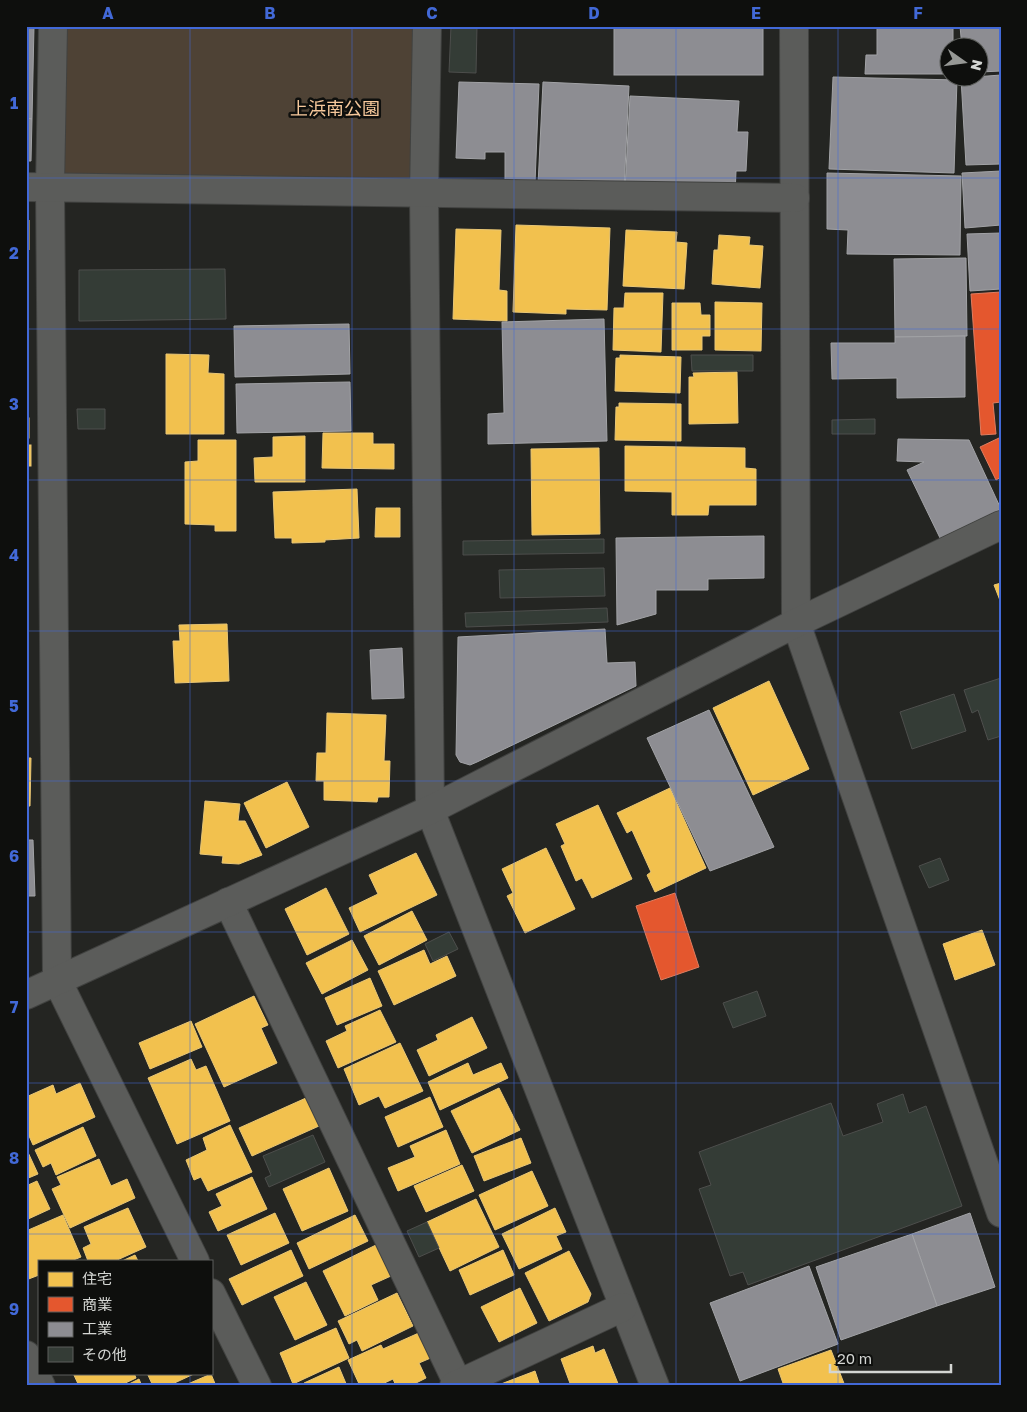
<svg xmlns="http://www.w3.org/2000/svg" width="1027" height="1412" viewBox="0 0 1027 1412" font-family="'Golos Text','Noto Sans JP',sans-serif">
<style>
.green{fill:#4e4235}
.homes{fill:#f2c14e;stroke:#e9c776}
.shops{fill:#e4572e;stroke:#df7d60}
.industry{fill:#8d8d92;stroke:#a2a3a6}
.building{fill:#343c36;stroke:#4d4e4c}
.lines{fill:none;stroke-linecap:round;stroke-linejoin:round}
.minor-casing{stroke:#414240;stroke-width:30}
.minor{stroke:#5b5c5a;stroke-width:28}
.grid{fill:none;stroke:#4269d7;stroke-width:1;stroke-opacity:0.55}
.labels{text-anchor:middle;stroke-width:5;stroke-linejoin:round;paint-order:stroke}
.park-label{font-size:18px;fill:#f6c89b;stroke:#0e0f0d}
.neatline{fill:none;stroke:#4269d7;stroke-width:2}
.grid-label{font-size:16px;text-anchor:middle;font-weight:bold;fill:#4269d7}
</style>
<rect width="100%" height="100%" fill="#242522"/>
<!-- green -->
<path class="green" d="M63,26H419L416,192L59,183Z"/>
<!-- homes -->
<g class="homes">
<path d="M26,219L29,220V250H26Z"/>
<path d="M516,225L610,228L607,310L566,309V314L513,312Z"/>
<path d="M456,229L501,230L499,290L507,291V321L453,319Z"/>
<path d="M626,230L677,232L676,242L687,243L684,289L623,286Z"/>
<path d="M719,235L750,237L749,245L763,246L760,288L712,284L714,250H718Z"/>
<path d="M625,293H663L661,352L613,350L614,308H624Z"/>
<path d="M715,302L762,303L761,351L715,350Z"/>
<path d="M672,303H700L701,315H710V336H702V350H672Z"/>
<path d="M166,354L209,355L208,373L224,374V434H166Z"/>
<path d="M620,355L681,357L680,393L615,391L616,358H620Z"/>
<path d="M737,372L738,423L689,424V377H694L693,373Z"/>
<path d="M619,403L681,404V441L615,440L616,407H619Z"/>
<rect x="26" y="418" width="3" height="20"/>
<path d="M323,433H373V444H394V469L322,468Z"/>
<path d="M305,436V482H255L254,458L273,457V437Z"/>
<path d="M198,440H236V531H215V525L185,524V462L198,461Z"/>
<rect x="26" y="445" width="5" height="21"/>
<path d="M625,446L745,448V468L756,469V505H709L708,515H672V492L625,491Z"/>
<path d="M599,448L600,534L532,535L531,449Z"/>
<path d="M357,489L359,538L325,540V542L292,543V538H275L273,492Z"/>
<path d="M376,508H400V537H375Z"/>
<path d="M1001,583V603L994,585Z"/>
<path d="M227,624L229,681L175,683L173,641H180L179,625Z"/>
<path d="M769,681L809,769L753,795L713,708Z"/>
<path d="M327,713L386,715L384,761H390L389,797H378L377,802L324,800V781H316L317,753H326Z"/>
<path d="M26,758H31L30,806H26Z"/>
<path d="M287,782L309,827L266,848L244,803Z"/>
<path d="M670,788L706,868L655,892L647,875L651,872L632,830L627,833L617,813Z"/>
<path d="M205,801L240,804L238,821H245L262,855L239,864L222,863L223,856L200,854Z"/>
<path d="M598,805L632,879L592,898L582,878L576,881L561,846L565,844L556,824Z"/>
<path d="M546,848L575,909L525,933L507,896L513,893L502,869Z"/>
<path d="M416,853L437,895L360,932L349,908L378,894L369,875Z"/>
<path d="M326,888L349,934L307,955L285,909Z"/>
<path d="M412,911L427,940L379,965L364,936Z"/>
<path d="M982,930L995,965L955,980L943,944Z"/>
<path d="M352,940L368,970L322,994L306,963Z"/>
<path d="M424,950L430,964L447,956L456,976L394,1005L378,971Z"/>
<path d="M370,978L382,1006L337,1025L325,998Z"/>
<path d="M254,996L268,1025L261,1028L277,1063L224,1087L195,1024Z"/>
<path d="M380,1010L396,1042L338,1068L326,1041L347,1031L345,1026Z"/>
<path d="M472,1017L487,1048L429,1076L417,1050L438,1040L436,1035Z"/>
<path d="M191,1021L202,1047L150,1069L139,1043Z"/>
<path d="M400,1043L423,1091L385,1108L379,1096L359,1105L344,1069Z"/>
<path d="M191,1059L196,1070L206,1066L230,1121L177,1144L148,1078Z"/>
<path d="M468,1063L473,1075L501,1063L508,1078L440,1110L428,1082Z"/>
<path d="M80,1083L95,1117L33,1145L26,1129V1097L53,1085L56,1094Z"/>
<path d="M499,1088L520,1130L472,1153L451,1111Z"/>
<path d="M430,1097L443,1127L398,1147L385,1117Z"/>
<path d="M306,1098L319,1126L252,1156L239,1128Z"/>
<path d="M230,1125L252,1172L208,1191L201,1177L194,1180L186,1160L207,1150L203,1138Z"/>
<path d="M83,1127L96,1156L56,1175L51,1163L43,1167L35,1150Z"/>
<path d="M446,1130L460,1164L398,1191L388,1168L415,1157L410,1146Z"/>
<path d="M521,1138L531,1163L484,1181L474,1156Z"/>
<path d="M26,1148L38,1174L26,1179Z"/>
<path d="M99,1159L111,1186L127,1179L135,1198L70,1228L52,1189L61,1185L57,1177Z"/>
<path d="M462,1165L474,1191L426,1212L414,1186Z"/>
<path d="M329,1168L348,1211L302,1231L283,1189Z"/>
<path d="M532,1171L548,1206L495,1230L479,1195Z"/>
<path d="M252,1177L267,1209L218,1231L209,1212L222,1206L216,1194Z"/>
<path d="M37,1181L50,1209L26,1220V1186Z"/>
<path d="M476,1199L499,1247L450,1271L427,1222Z"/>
<path d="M128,1208L146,1247L115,1261H88L83,1248L91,1244L84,1227Z"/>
<path d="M555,1208L566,1232L556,1236L562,1249L519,1269L502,1234Z"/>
<path d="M275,1213L289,1243L241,1265L227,1235Z"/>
<path d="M63,1215L81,1257L71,1261H39V1275L26,1280V1231Z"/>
<path d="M355,1215L368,1241L309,1269L297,1243Z"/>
<path d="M376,1245L391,1276L371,1285L378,1300L345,1316L323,1271Z"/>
<path d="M291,1250L303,1276L242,1305L229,1279Z"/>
<path d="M503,1250L514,1275L470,1295L459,1270Z"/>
<path d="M569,1251L591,1294L588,1302L549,1321L525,1273Z"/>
<path d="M135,1255L138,1261H122Z"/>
<path d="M306,1282L327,1325L295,1340L274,1297Z"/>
<path d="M520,1288L537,1323L499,1342L481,1307Z"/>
<path d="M397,1293L413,1326L362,1351L357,1340L349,1344L338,1321Z"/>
<path d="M336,1328L349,1358L293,1384L280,1353Z"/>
<path d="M421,1332L433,1357L419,1363L426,1378L410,1386H396L393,1379L378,1386H360L348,1360L381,1345L383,1349Z"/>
<path d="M593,1346L595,1353L604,1349L619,1386H571L561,1359Z"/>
<path d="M831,1350L845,1386H784L778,1369Z"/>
<path d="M339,1367L347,1386H305L304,1383Z"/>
<path d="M535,1371L540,1386H502L501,1384Z"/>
<path d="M73,1373H134L136,1378L119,1386H79Z"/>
<path d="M147,1373H196L168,1386H153Z"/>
<path d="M211,1374L216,1386H183Z"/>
<path d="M139,1379L142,1386H125Z"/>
</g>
<!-- shops -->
<g class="shops">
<path d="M1001,292V402L993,403L996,434L981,435L971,294Z"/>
<path d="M999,438L1001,441V477L996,480L980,447Z"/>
<path d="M675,893L699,967L661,980L636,906Z"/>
</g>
<!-- industry -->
<g class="industry">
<path d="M26,26H34L32,119L26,118Z"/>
<rect x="614" y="26" width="149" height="49"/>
<path d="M877,26H953V48H950V74H865L866,55H877Z"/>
<path d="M960,26H1001V71L980,72V48H962Z"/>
<path d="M1001,75V164L966,165L961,78Z"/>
<path d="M833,77L957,80L954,173L829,169Z"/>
<path d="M459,82L539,84L535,183H505V152H485V159L456,158Z"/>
<path d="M543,82L629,86L624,190L538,185Z"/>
<path d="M630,96L739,101L737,132H748L746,171H736L735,195L625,189Z"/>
<path d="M26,118L32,119L31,161H26Z"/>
<path d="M1001,171V225L965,228L962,173Z"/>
<path d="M827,173L961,176L960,255L847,254L848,230L827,229Z"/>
<path d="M1001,233V289L970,291L967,234Z"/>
<path d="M966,258L967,336L895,337L894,259Z"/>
<path d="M604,319L607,441L488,444V414L504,413L502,322Z"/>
<path d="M349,324L350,374L235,377L234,326Z"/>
<path d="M965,336V397L897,398V378L832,379L831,343H895V337Z"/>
<path d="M350,382L351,431L237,433L236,384Z"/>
<path d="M898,439L969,440L1001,509L940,538L907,470L924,462L897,461Z"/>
<path d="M764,536V578L708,579V590H656V614L617,625L616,538Z"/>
<path d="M605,629L607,663L635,662L636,686L477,762L470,765L460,762L456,755L458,637Z"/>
<path d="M402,648L404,698L372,699L370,650Z"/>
<path d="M709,710L774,847L710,871L647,738Z"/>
<path d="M26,840H33L35,896H26Z"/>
<path d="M970,1213L995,1287L937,1306L912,1234Z"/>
<path d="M912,1234L937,1306L841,1340L816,1267Z"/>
<path d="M809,1266L838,1344L740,1381L710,1303Z"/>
</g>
<!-- building -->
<g class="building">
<path d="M451,26H477L476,73L449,72Z"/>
<path d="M225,269L226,319L79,321V270Z"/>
<path d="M691,355H753V371H692Z"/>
<path d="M77,409H105V429H78Z"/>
<path d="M875,419V434H832V420Z"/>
<path d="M604,539V553L463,555V541Z"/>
<path d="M604,568L605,596L500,598L499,570Z"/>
<path d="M607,608L608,622L466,627L465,613Z"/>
<path d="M1001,678V736L988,740L978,710L972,713L964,690Z"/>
<path d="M954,694L966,731L912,749L900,712Z"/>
<path d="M940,858L949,880L929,888L919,866Z"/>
<path d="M449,932L458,949L433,961L425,944Z"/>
<path d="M757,991L766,1016L733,1028L723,1003Z"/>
<path d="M903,1094L909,1113L926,1106L962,1206L748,1285L743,1272L730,1276L699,1189L711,1185L699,1152L831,1103L843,1136L883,1122L877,1104Z"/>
<path d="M313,1135L325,1162L269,1187L265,1178L271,1175L263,1156Z"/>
<path d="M427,1222L439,1248L419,1257L407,1231Z"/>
</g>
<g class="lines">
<defs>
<g id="minor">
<path d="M53,26L50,187L57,980L195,1261"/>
<path d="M427,26L424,193L430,810L655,1386"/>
<path d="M794,26L796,623L1001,1213"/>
<path d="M26,187L795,198"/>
<path d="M228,902L459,1386"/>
<path d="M26,995L430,810L796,623L1001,525"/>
<path d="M211,1293L257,1386"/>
<path d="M26,1355L41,1386"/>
<path d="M454,1386L623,1307"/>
</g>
</defs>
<!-- minor casing -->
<use href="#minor" class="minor-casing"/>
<!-- minor -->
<use href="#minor" class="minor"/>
</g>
<!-- grid -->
<path class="grid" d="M190,26V1261M352,26V1386M514,26V1386M676,26V1386M838,26V1386M26,178H1001M26,329H1001M26,480H1001M26,631H1001M26,781H1001M26,932H1001M26,1083H1001M26,1234H1001M190,1373V1386"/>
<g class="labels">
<!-- park labels -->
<g class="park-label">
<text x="335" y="115">上浜南公園</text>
</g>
</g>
<!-- border -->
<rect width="1027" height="1412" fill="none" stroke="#0e0f0d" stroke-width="55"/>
<!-- legend -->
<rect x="38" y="1260" width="175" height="115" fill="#0e0f0d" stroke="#5d5f5c"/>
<rect x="48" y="1272" width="25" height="15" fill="#f2c14e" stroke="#5d5f5c"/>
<text x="82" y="1284" font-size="15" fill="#d4d6d3">住宅</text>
<rect x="48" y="1297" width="25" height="15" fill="#e4572e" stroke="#5d5f5c"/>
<text x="82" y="1310" font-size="15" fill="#d4d6d3">商業</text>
<rect x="48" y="1322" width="25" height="15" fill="#8d8d92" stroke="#5d5f5c"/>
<text x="82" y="1334" font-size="15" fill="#d4d6d3">工業</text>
<rect x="48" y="1347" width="25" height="15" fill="#343c36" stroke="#5d5f5c"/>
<text x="82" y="1360" font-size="15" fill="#d4d6d3">その他</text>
<!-- north arrow -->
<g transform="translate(964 62) rotate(104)"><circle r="24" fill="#0e0f0d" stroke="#5d5f5c"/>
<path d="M0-4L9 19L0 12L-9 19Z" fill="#969895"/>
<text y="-8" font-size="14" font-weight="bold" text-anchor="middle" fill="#d4d6d3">N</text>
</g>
<!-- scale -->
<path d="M830 1364v8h121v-8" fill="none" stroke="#d4d6d3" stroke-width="2.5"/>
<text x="837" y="1364" font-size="15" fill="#d4d6d3" stroke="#0e0f0d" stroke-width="4" paint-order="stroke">20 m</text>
<rect x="28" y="28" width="972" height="1356" class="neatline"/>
<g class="grid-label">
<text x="108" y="19">A</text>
<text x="270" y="19">B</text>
<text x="432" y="19">C</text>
<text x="594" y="19">D</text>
<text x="756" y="19">E</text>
<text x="918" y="19">F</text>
<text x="14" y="109">1</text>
<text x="14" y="259">2</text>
<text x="14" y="410">3</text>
<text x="14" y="561">4</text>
<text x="14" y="712">5</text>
<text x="14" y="862">6</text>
<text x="14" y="1013">7</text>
<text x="14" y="1164">8</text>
<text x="14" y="1315">9</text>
</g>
</svg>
